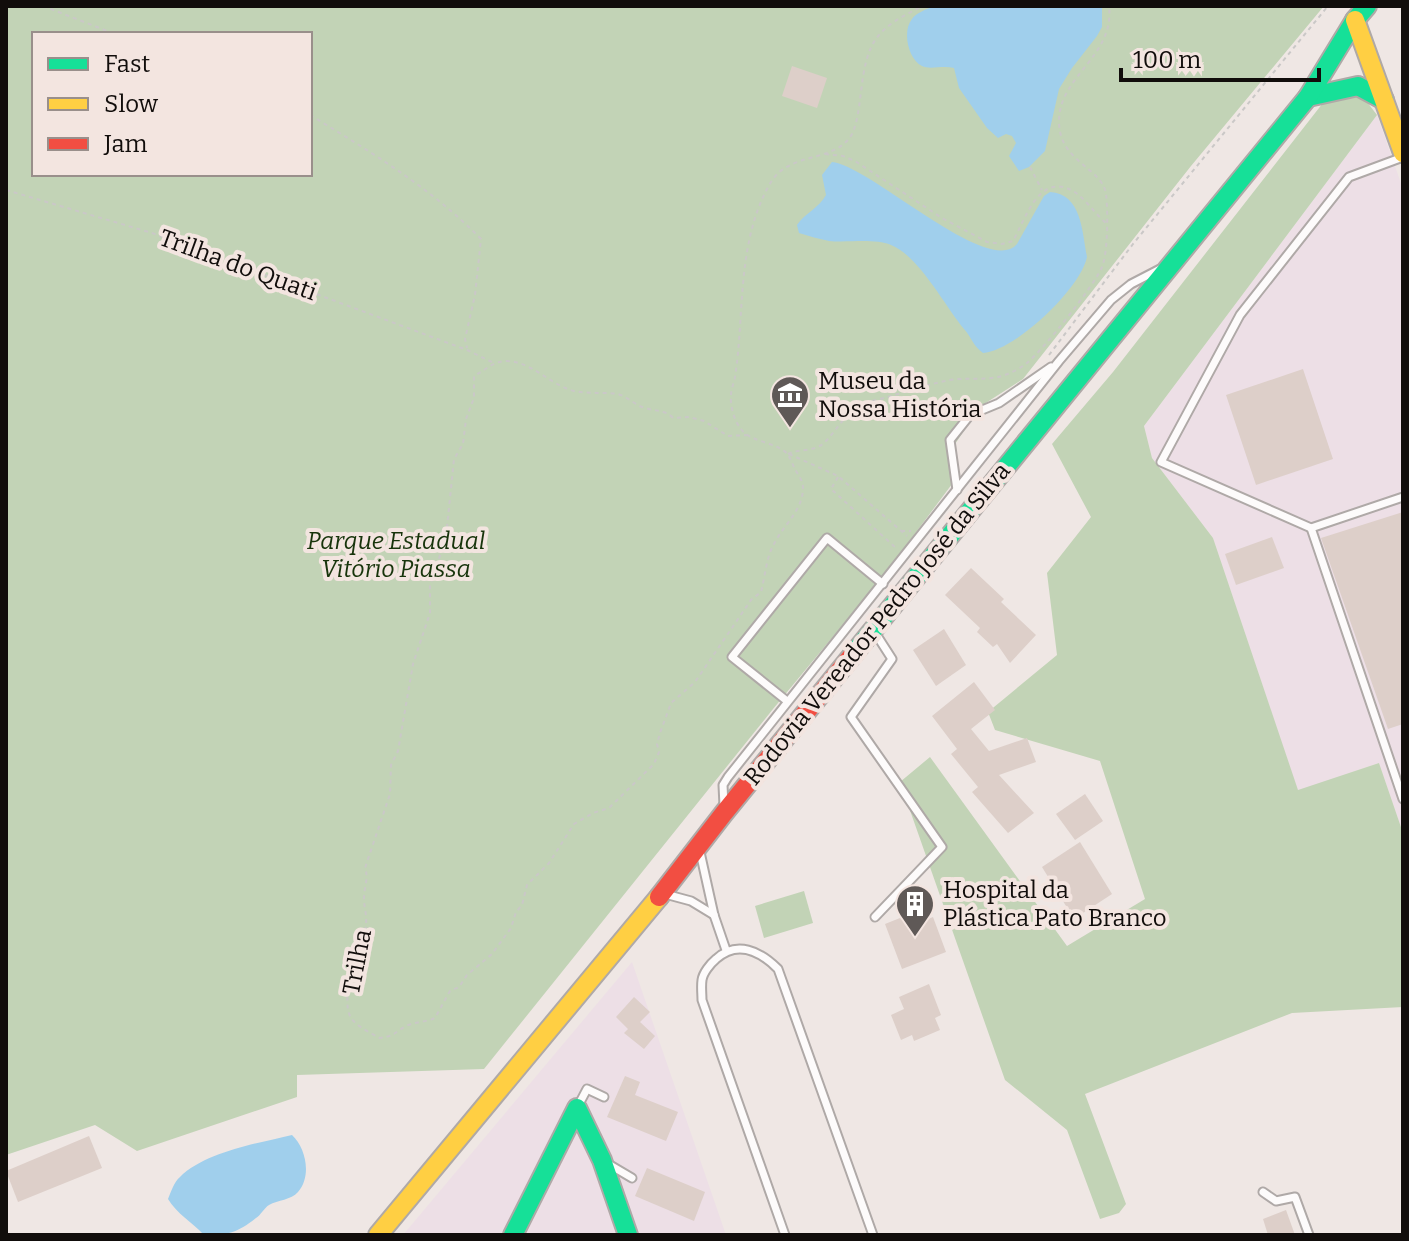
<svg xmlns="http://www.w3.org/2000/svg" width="1409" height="1241" viewBox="0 0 1409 1241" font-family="Bitter,serif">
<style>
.industrial{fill:#eddfe6}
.green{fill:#c2d3b6;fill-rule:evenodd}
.water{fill:#a0cfec}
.building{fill:#ddcfc9}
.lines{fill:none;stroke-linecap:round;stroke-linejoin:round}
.lane-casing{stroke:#afa9a7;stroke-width:11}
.fast-casing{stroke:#afa9a7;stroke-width:22}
.slow-casing{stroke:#afa9a7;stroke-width:22}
.jam-casing{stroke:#afa9a7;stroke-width:22}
.path{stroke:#cac8c7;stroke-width:2;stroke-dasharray:4 4;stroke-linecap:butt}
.lane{stroke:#fdfbfb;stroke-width:7}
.fast{stroke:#16e098;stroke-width:18}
.slow{stroke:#ffcf43;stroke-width:18}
.jam{stroke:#f24e42;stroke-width:18}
.labels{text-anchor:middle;stroke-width:8;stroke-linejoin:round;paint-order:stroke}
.street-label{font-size:24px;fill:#110d0b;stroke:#f3e5e0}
.poi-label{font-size:24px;fill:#110d0b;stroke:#f3e5e0;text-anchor:start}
.park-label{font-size:24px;font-style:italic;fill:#17340b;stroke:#f3e5e0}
</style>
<rect width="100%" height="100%" fill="#efe7e4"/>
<!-- industrial -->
<g class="industrial">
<path d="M1377,115L1403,189V833L1379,763L1298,791L1213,538L1152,458L1144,426Z"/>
<path d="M632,962L726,1235H403Z"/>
</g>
<!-- green -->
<g class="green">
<path d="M6,6H1324L1191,166L1023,379L981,406L953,447L958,476L884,575L773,709L484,1069L297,1075V1097L137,1151L95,1125L6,1155ZM34,34H310V174H34Z"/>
<path d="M1340,93L1364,98L1377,115L1144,426L1152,458L1213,538L1298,790L1379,763L1403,833V1007L1292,1013L1085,1094L1126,1204L1119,1213L1100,1219L1067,1130L1005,1080L900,782L930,757L1067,946L1145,899L1100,761L995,730L988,712L1057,655L1047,573L1091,517L1052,444L1113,372L1326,99Z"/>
<path d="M804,891L813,923L764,938L755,906Z"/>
</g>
<!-- water -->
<g class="water">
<path d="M934,6H1102V27L1097,36L1072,68L1059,89L1045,151L1029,167L1019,171L1009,156L1016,143L1012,136L1006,134L998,138L987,128L959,88L954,68C943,65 930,70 922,66C908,59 902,31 912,19C916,13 927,9 934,6Z"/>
<path d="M832,162C871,166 988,278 1017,244L1044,196L1050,192C1082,194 1082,232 1087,257C1081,288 1015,351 983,353C973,346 972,338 964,329C945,306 918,255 891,245C874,238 848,243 829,241C819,239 809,236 799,233L797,225C805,213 819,208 826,195L822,175Z"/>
<path d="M292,1135C306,1148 312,1176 298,1192C291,1200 278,1200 269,1205C264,1208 261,1215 256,1218C237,1233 228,1235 204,1235C193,1223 176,1213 168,1199C171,1192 174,1182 180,1177C205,1152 259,1143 292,1135Z"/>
</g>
<!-- building -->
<g class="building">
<path d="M792,66L827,78L817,108L782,96Z"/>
<path d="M1303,369L1333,459L1256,485L1226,395Z"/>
<path d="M1403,512V724L1388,729L1321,538Z"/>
<path d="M1272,537L1284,568L1236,585L1225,554Z"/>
<path d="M971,568L1004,599L1001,602L1036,635L1010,663L997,644L993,647L977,632L980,628L945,595Z"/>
<path d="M944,629L966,665L936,686L913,650Z"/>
<path d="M974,682L995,710L971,729L989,751L1027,738L1036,762L999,775L1034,813L1008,833L972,792L978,787L951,754L957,749L932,716Z"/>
<path d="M1085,794L1103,821L1075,840L1056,814Z"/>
<path d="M1080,842L1112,894L1074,919L1042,867Z"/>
<path d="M905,916L921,922L933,917L946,952L902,969L885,924Z"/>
<path d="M929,984L941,1015L935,1018L940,1030L914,1041L912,1035L901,1040L891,1015L904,1009L899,997Z"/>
<path d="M634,997L650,1012L640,1022L655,1036L644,1049L624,1033L628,1029L616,1017Z"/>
<path d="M625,1076L640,1082L635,1095L678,1112L666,1141L607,1117Z"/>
<path d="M89,1136L102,1168L18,1202L6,1171Z"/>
<path d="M647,1168L705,1192L694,1221L635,1196Z"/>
<path d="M1286,1210L1295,1235H1268L1263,1219Z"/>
</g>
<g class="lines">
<defs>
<g id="lane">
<path d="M957,490L950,440L970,415L999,403L1051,367"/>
<path d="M1403,497L1311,528L1403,799"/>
<path d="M1311,528L1161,462L1240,315L1349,177L1403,157"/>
<path d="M874,631L892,659L851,717L942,847L875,917"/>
<path d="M787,701L732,657L827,538L883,584"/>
<path d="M724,806L723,785L728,777L1059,361L1111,300L1131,284L1160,269"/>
<path d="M700,852L714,915L726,950"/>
<path d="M665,894L691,901L714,915"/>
<path d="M578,1106L587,1089L604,1097"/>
<path d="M610,1165L632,1178"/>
<path d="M1263,1192L1276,1201L1295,1197L1309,1235"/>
<path d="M785,1235L702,1000C702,994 701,987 702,980C703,973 710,964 716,959C737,940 760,951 778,969L873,1235"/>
</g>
<g id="fast">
<path d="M1308,97L1358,86L1384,100"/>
<path d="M855,652L1308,97L1355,20L1367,6"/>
<path d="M513,1235L577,1108L602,1160L628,1235"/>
</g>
<g id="slow">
<path d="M1355,20L1403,153"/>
<path d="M378,1235L659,897"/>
</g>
<path id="jam" d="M659,897L724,813L855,652"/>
</defs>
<!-- lane casing -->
<use href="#lane" class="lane-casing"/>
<!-- fast casing -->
<use href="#fast" class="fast-casing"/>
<!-- slow casing -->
<use href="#slow" class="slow-casing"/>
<!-- jam casing -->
<use href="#jam" class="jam-casing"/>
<!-- path -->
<g class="path">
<path d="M43,6L115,34"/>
<path d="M310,115C371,152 431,188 481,239L475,295L465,339L467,348"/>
<path d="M825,154L843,156L855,161L942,218L987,242L1002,244L1013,241C1026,218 1039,172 1073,191C1085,198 1095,214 1106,223"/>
<path d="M1030,167L1042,190"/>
<path d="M6,190L152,233L467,350L492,362"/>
<path d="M1049,355L1133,244L1328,6"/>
<path d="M748,435L728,436L704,421L689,417L673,418C666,410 655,411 645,408C635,405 628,397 618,394C603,392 589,394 574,391C550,385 533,362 507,361C493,361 486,370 474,376V398L466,419L463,444L454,459L446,537L430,586V613L413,664L398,751L391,765L390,794L365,868C369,878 364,887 364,899C364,907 367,915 366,924C365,950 339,989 350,1016C355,1026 371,1033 380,1038C395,1036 395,1032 406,1026C414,1022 426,1022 435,1018L450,991L459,987L467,975L492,954L511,928L516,912L522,905L527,885L549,863L574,824L593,813L609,808L654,764L659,752L657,744L660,733L671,703L695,682L751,600L761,592C765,577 766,559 773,546C782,526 803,511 803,488C803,481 799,476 796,471C793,466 791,459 788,455C779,442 751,443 741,429C734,421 730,405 731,395C731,389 734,383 735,377C745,313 736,241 771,182C790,151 836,163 852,134C858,121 859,106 861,92C867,41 875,29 923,6"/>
<path d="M788,454C800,448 814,453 825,442C838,429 845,413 862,403C890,398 917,387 945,381C965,376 986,382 1005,375C1013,372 1021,368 1027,363C1043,350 1094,286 1102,267C1108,253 1108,210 1106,194C1102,167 1058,162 1059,120C1060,75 1115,56 1109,6"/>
<path d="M789,454L838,476L907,536"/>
<path d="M838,477L831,489L896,548"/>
<path d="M901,531H911"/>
</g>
<!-- lane -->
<use href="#lane" class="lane"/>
<!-- fast -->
<use href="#fast" class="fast"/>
<!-- slow -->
<use href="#slow" class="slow"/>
<!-- jam -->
<use href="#jam" class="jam"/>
</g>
<!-- icons -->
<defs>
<symbol id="museum-pin" viewBox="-11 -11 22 30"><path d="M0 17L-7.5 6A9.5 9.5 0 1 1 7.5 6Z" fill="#5f5957" stroke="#f3e5e0"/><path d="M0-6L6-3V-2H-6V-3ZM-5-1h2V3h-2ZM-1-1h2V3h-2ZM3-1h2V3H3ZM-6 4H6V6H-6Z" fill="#fff"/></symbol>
<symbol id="building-pin" viewBox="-11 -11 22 30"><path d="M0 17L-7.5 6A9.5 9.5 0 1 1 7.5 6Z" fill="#5f5957" stroke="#f3e5e0"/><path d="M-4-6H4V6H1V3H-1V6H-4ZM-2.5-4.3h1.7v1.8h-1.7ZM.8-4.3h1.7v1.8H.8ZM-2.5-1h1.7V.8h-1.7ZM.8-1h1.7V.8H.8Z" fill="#fff"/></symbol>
</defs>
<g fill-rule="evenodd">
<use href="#museum-pin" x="768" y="373" width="44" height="60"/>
<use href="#building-pin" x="893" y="882" width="44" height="60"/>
</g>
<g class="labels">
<!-- street labels -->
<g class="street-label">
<text transform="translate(238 265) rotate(20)" y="8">Trilha do Quati</text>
<text transform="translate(877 624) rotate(-51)" y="8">Rodovia Vereador Pedro José da Silva</text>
<text transform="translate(357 962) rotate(-79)" y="8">Trilha</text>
</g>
<!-- poi labels -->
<g class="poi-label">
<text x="818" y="389">Museu da<tspan x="818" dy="28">Nossa História</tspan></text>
<text x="943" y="898">Hospital da<tspan x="943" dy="28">Plástica Pato Branco</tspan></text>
</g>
<!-- park labels -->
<g class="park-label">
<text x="396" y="549">Parque Estadual<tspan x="396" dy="28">Vitório Piassa</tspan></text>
</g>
</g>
<!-- border -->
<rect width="1409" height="1241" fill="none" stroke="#110d0b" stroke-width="16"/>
<!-- legend -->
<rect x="32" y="32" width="280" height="144" fill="#f3e5e0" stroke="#998f8b" stroke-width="2"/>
<rect x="48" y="58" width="40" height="12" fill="#16e098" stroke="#998f8b" stroke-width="2"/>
<text x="104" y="72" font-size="24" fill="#110d0b">Fast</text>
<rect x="48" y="98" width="40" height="12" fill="#ffcf43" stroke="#998f8b" stroke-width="2"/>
<text x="104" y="112" font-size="24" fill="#110d0b">Slow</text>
<rect x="48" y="138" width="40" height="12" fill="#f24e42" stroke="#998f8b" stroke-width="2"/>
<text x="104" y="152" font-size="24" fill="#110d0b">Jam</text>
<!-- scale -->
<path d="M1121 68v12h198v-12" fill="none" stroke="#110d0b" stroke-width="4"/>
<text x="1133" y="68" font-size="24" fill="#110d0b" stroke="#f3e5e0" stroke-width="6" paint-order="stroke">100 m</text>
</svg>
